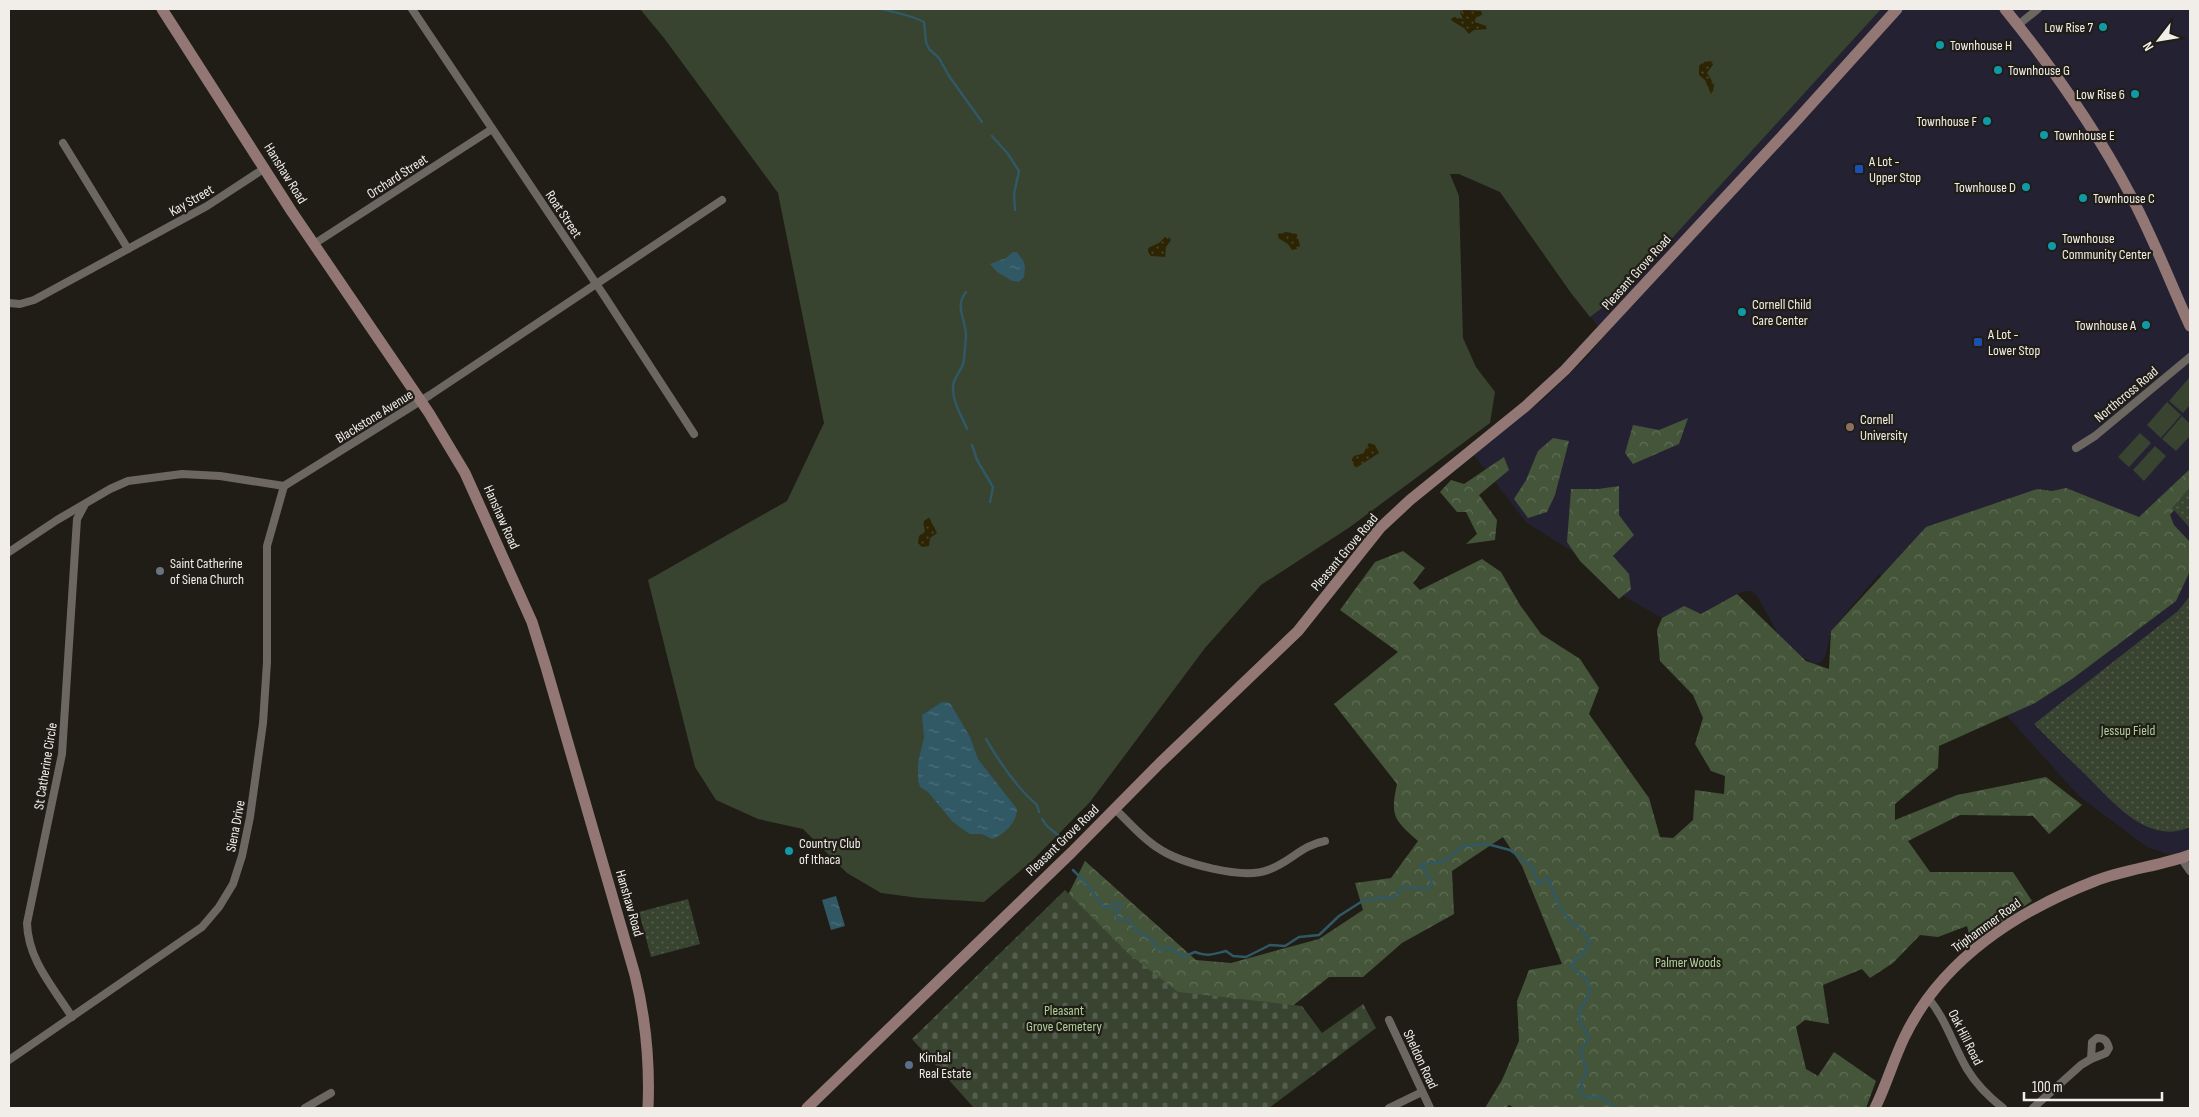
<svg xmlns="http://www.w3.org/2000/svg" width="2199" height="1117" viewBox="0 0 2199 1117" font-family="'Sofia Sans Condensed',sans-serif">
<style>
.education{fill:#242232}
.green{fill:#384330}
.forest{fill:url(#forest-crowns)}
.sand{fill:url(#sand-dots)}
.cemetery{fill:url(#cemetery-stones)}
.park{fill:url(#park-dots)}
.water{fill:url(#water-ripples)}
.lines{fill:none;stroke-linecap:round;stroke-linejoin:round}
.stream{stroke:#305865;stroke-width:2.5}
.street{stroke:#6c6861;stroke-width:8}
.secondary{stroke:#937774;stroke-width:11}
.culture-dot{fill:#0f9aa8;stroke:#201d17;stroke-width:2}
.transit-dot{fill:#1a4fb4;stroke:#201d17;stroke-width:2}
.education-dot{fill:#8d6e63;stroke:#201d17;stroke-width:2}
.worship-dot{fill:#6b7280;stroke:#201d17;stroke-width:2}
.service-dot{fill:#5c6f8a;stroke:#201d17;stroke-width:2}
.labels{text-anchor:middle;stroke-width:4.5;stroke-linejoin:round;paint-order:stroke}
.poi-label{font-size:14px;fill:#f1eeea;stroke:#201d17;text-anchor:start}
.street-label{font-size:14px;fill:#f1eeea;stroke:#201d17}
.park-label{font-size:14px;fill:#b0d09b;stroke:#201d17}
</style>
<defs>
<pattern id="forest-crowns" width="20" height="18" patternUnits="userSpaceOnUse" patternTransform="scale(1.25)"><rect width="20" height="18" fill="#445539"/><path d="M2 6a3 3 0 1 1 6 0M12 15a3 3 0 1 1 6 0" fill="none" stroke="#5f6e56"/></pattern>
<pattern id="sand-dots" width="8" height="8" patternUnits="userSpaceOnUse" patternTransform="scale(1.25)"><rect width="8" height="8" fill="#2c2403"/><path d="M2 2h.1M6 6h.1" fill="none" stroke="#4b4428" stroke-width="1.8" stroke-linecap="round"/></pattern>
<pattern id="cemetery-stones" width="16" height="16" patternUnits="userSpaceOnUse" patternTransform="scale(1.25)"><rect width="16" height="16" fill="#384330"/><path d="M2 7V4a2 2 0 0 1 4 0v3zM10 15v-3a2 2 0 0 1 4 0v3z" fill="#555e4e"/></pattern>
<pattern id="park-dots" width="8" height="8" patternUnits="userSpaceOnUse" patternTransform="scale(1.25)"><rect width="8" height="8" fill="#384330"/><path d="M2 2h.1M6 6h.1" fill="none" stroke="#555e4e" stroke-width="1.8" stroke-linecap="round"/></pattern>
<pattern id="water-ripples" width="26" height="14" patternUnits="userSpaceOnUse" patternTransform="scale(1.25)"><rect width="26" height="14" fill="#305865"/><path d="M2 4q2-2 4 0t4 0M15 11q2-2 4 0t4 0" fill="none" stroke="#4e707b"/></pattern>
</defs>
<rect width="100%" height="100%" fill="#201d17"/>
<!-- education -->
<path class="education" d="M1364,9H2190V873L2178,858L2147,847L2079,796L1879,574L1831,631L1825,657L1821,662L1815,664L1793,652L1777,632L1757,596L1751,591H1745L1737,594L1713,611L1701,615L1684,607L1662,618L1625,597L1579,556L1526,522L1474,455L1545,398L1588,356L1605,335L1571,293L1500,192L1459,174L1449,173Z"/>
<!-- green -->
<g class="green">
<path d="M640,9H1881L1623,292L1590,317L1571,293L1500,192L1459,174H1450L1459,196L1463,338L1476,367L1495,392L1490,423L1350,527L1261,585L1205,648L1090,802L1033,860L984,902L919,898L881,893L847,873L803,829L758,819L716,800L695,767L648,580L787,501L824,423L778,193L664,38Z"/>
<path d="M2189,378L2190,405L2183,413L2169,401Z"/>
<path d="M2167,402L2181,415L2161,438L2147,425Z"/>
<path d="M2182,416L2190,424V436L2176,451L2162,439Z"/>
<path d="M2140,433L2151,443L2129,467L2118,457Z"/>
<path d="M2155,446L2166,456L2144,481L2133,470Z"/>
</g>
<!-- forest -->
<g class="forest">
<path d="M1688,418L1679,444L1633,464L1625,453L1633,425L1659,430Z"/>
<path d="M1553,438L1569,441L1555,495L1547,512L1528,518L1514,499L1526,480L1538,451Z"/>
<path d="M1504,457L1509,470L1479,495L1497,520L1495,540L1466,544L1477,534L1466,512H1457L1440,492L1451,480L1464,484Z"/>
<path d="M2190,469V491L2170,515L2174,525L2190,542V571L2176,601L2072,679L2035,703L1939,746L1938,768L1895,804V820L1957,795L2046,777L2082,805L2049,834L2033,816L1960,815L1908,841L1930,872H2013L2032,901L1971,942L1967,926L1938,937L1920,935L1893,963L1870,978L1862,969L1823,985L1829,1024L1805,1020L1796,1027L1806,1069L1818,1076L1834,1052L1876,1081L1866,1108H1515L1509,1105L1505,1108H1485L1502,1080L1519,1041L1517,1001L1529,970L1562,964L1522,866L1503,837L1452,871L1454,914L1402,943L1363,977H1329L1290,1008L1168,996L1067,897L1085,861L1196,960L1231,963L1319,939L1363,910L1355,883L1391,878L1418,841C1394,820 1390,816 1397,784L1334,704L1398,652L1340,610L1375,562L1403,551L1425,568L1413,583L1420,590L1482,559L1501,572L1520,605L1541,634L1580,659L1599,688L1589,714L1649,798L1660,837L1673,838L1693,820L1695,790L1724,794L1725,776L1711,771L1695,744L1703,718L1693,695L1660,661L1657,630L1662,618L1684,606L1701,614L1737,594L1806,661L1829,669L1831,631L1926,527L2037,489L2052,491L2066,488L2139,517Z"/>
<path d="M1619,486V515L1634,535L1613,556L1629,574L1631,589L1619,599L1580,561L1567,542L1571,489H1598Z"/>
</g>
<!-- sand -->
<g class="sand">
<path d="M1464,10L1481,11L1483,14L1475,19V22L1486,26L1487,29L1474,30L1469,34L1464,28L1452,21L1451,19L1454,17L1463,19L1460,12Z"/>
<path d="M1713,61L1714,63L1707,73L1714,84L1713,93L1711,94L1705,80L1699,75V66L1703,62Z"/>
<path d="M1286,232L1297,234L1300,246L1297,249L1292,250L1288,244L1278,238V234Z"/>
<path d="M1165,237H1169L1171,240L1166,247L1165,257L1151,256L1148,252V248L1159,243Z"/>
<path d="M1369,443L1375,445L1379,453L1356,468L1352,462C1352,453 1358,457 1364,452Z"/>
<path d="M929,517L937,533L930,538L929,546L922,547L918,543L919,536L925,531L923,522Z"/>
</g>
<!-- cemetery -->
<path class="cemetery" d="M1065,890L1129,954L1178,992L1302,1006L1322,1033L1363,1004L1376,1028L1269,1108H974L912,1039Z"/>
<!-- park -->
<g class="park">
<path d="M2190,487V528L2172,508Z"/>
<path d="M2190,596V827C2148,846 2113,802 2087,776C2069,759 2052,742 2034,724L2178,611Z"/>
<path d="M688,899L700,944L651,957L639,912Z"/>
</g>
<!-- water -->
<g class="water">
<path d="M1013,252H1017L1024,262L1025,268L1024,277L1019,282L1012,281L997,272L990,264L1006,258Z"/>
<path d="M942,702L950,703L970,737L978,759L1017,809C1017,822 1004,835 992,839L982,834H970L962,829L952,821L928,792L920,787L918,780V763L924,737L922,715Z"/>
<path d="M836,896L845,926L831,930L822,900Z"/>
</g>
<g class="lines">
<!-- stream -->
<g class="stream">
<path d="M882,9C896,13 911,15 924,22L926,42L929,49L939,58L949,76L982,122"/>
<path d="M992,136L1008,154L1019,171L1014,194L1015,210"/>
<path d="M966,292C954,307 966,319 966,336C965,345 965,356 963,364C960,373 952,379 953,389C953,403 962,416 967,429"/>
<path d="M972,445L977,460L993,487L990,502"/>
<path d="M986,739C1000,763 1016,787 1037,805L1039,812"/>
<path d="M1042,819L1047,826L1059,836L1060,841"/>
<path d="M1073,870L1087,884L1104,908L1116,903L1120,904L1121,908L1114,911L1118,919H1129L1134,928L1154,942L1157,949L1163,950L1167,947L1176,951L1183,957L1195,952C1207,957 1214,954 1226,951L1233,956L1246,957L1270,945L1285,946L1299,937L1319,935L1339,916L1364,900L1394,897L1403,886L1427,889L1432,884L1431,880L1421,865L1444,861L1463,846L1487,844L1510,850L1529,864L1534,870L1538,884L1548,878L1559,906L1571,922L1580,928L1590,941C1588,952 1577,956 1571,966C1587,979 1597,984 1583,1005C1581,1008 1579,1012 1579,1016C1580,1023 1587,1032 1589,1038L1580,1052L1587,1069L1579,1091L1586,1097C1599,1095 1606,1099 1615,1108"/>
</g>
<!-- street -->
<g class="street">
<path d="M412,9L605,297L694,434"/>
<path d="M2018,25L2038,9"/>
<path d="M63,143L128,249"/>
<path d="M314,244L492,129"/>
<path d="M9,303L20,304L34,300L207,206L265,168"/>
<path d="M2076,448L2095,436L2190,357"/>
<path d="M9,552L57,520L110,489L128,481L182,474L220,476L284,486L430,395L722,200"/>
<path d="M1115,809C1129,822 1142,838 1158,848C1179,863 1243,880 1268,870C1289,863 1302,845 1325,841"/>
<path d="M2181,858L2190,871"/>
<path d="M1928,998C1946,1019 1953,1045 1967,1069C1976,1084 1989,1097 2003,1108"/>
<path d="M72,1017C53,987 28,960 27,923L62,754L77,519L84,506"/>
<path d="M1389,1020L1430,1108"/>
<path d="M2097,1038C2105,1038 2107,1041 2109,1048L2106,1053L2091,1059L2092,1042Z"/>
<path d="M9,1060L202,927L219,907L233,884L242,856L250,817L263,723L267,662V546L284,486"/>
<path d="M305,1108L331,1093"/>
<path d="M1389,1108L1422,1092"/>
<path d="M2033,1108L2081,1065L2091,1059"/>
</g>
<!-- secondary -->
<g class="secondary">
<path d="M162,9L292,212L429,413L465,473L532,622L546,667L635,975C646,1020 650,1062 648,1108"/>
<path d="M2005,9C2052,67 2095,128 2130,194C2153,237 2170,282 2190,326"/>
<path d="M807,1108L1072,852L1160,763L1298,631L1380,528L1410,500L1526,406L1565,370L1796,121L1897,9"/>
<path d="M1875,1108C1886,1086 1893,1061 1904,1038C1941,960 2017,911 2095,881C2126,869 2160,866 2190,855"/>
</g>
</g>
<!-- markers -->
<g class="culture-dot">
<circle cx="2103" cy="27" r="5"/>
<circle cx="1940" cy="45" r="5"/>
<circle cx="1998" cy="70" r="5"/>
<circle cx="2135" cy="94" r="5"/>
<circle cx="1987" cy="121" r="5"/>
<circle cx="2044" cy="135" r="5"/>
<circle cx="2026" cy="187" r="5"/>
<circle cx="2083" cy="198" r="5"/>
<circle cx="2052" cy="246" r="5"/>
<circle cx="1742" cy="312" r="5"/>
<circle cx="2146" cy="325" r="5"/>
<circle cx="789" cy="851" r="5"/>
</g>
<g class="transit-dot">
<rect x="1854" y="164" width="10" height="10" rx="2.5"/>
<rect x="1973" y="337" width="10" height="10" rx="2.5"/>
</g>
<circle class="education-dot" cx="1850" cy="427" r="5"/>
<circle class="worship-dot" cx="160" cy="571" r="5"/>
<circle class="service-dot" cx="909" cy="1065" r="5"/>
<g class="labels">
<!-- poi labels -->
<g class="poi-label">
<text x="2093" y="32" text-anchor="end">Low Rise 7</text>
<text x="1950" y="50">Townhouse H</text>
<text x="2008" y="75">Townhouse G</text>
<text x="2125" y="99" text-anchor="end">Low Rise 6</text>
<text x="1977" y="126" text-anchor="end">Townhouse F</text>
<text x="2054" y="140">Townhouse E</text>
<text x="1869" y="166">A Lot -<tspan x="1869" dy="16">Upper Stop</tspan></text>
<text x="2016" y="192" text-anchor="end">Townhouse D</text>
<text x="2093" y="203">Townhouse C</text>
<text x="2062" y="243">Townhouse<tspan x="2062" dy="16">Community Center</tspan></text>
<text x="1752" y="309">Cornell Child<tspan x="1752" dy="16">Care Center</tspan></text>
<text x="2136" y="330" text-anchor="end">Townhouse A</text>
<text x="1988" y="339">A Lot -<tspan x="1988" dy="16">Lower Stop</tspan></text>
<text x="1860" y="424">Cornell<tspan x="1860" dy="16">University</tspan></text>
<text x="170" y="568">Saint Catherine<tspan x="170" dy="16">of Siena Church</tspan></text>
<text x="799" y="848">Country Club<tspan x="799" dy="16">of Ithaca</tspan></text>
<text x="919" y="1062">Kimbal<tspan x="919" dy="16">Real Estate</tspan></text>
</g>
<!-- street labels -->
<g class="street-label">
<text transform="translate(286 173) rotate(58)" y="5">Hanshaw Road</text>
<text transform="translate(397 176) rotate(-33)" y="5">Orchard Street</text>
<text transform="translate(191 200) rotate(-30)" y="5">Kay Street</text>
<text transform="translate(564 214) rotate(56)" y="5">Roat Street</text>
<text transform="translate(1636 272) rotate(-48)" y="5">Pleasant Grove Road</text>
<text transform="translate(2126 394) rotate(-40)" y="5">Northcross Road</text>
<text transform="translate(374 416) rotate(-32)" y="5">Blackstone Avenue</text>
<text transform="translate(502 517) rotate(66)" y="5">Hanshaw Road</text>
<text transform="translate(1344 552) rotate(-50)" y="5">Pleasant Grove Road</text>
<text transform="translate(45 766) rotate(-81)" y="5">St Catherine Circle</text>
<text transform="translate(235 826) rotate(-79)" y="5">Siena Drive</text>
<text transform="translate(1062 840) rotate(-44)" y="5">Pleasant Grove Road</text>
<text transform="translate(630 903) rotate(74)" y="5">Hanshaw Road</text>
<text transform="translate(1986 925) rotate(-36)" y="5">Triphammer Road</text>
<text transform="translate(1966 1037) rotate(63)" y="5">Oak Hill Road</text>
<text transform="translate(1421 1059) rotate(65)" y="5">Sheldon Road</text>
</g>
<!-- park labels -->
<g class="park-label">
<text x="2128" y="735">Jessup Field</text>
<text x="1688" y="967">Palmer Woods</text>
<text x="1064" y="1015">Pleasant<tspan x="1064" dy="16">Grove Cemetery</tspan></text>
</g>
</g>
<!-- border -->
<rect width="2199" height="1117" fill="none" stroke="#f1eeea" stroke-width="20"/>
<!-- north arrow -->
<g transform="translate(2159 40) rotate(239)" stroke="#201d17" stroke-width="4" paint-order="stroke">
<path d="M0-4L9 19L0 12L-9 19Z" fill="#f1eeea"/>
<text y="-8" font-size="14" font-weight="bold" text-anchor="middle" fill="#f1eeea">N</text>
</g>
<!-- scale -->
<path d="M2024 1092v8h138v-8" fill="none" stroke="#f1eeea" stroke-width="2.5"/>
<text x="2032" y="1092" font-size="15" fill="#f1eeea" stroke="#201d17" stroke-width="4" paint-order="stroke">100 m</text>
</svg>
